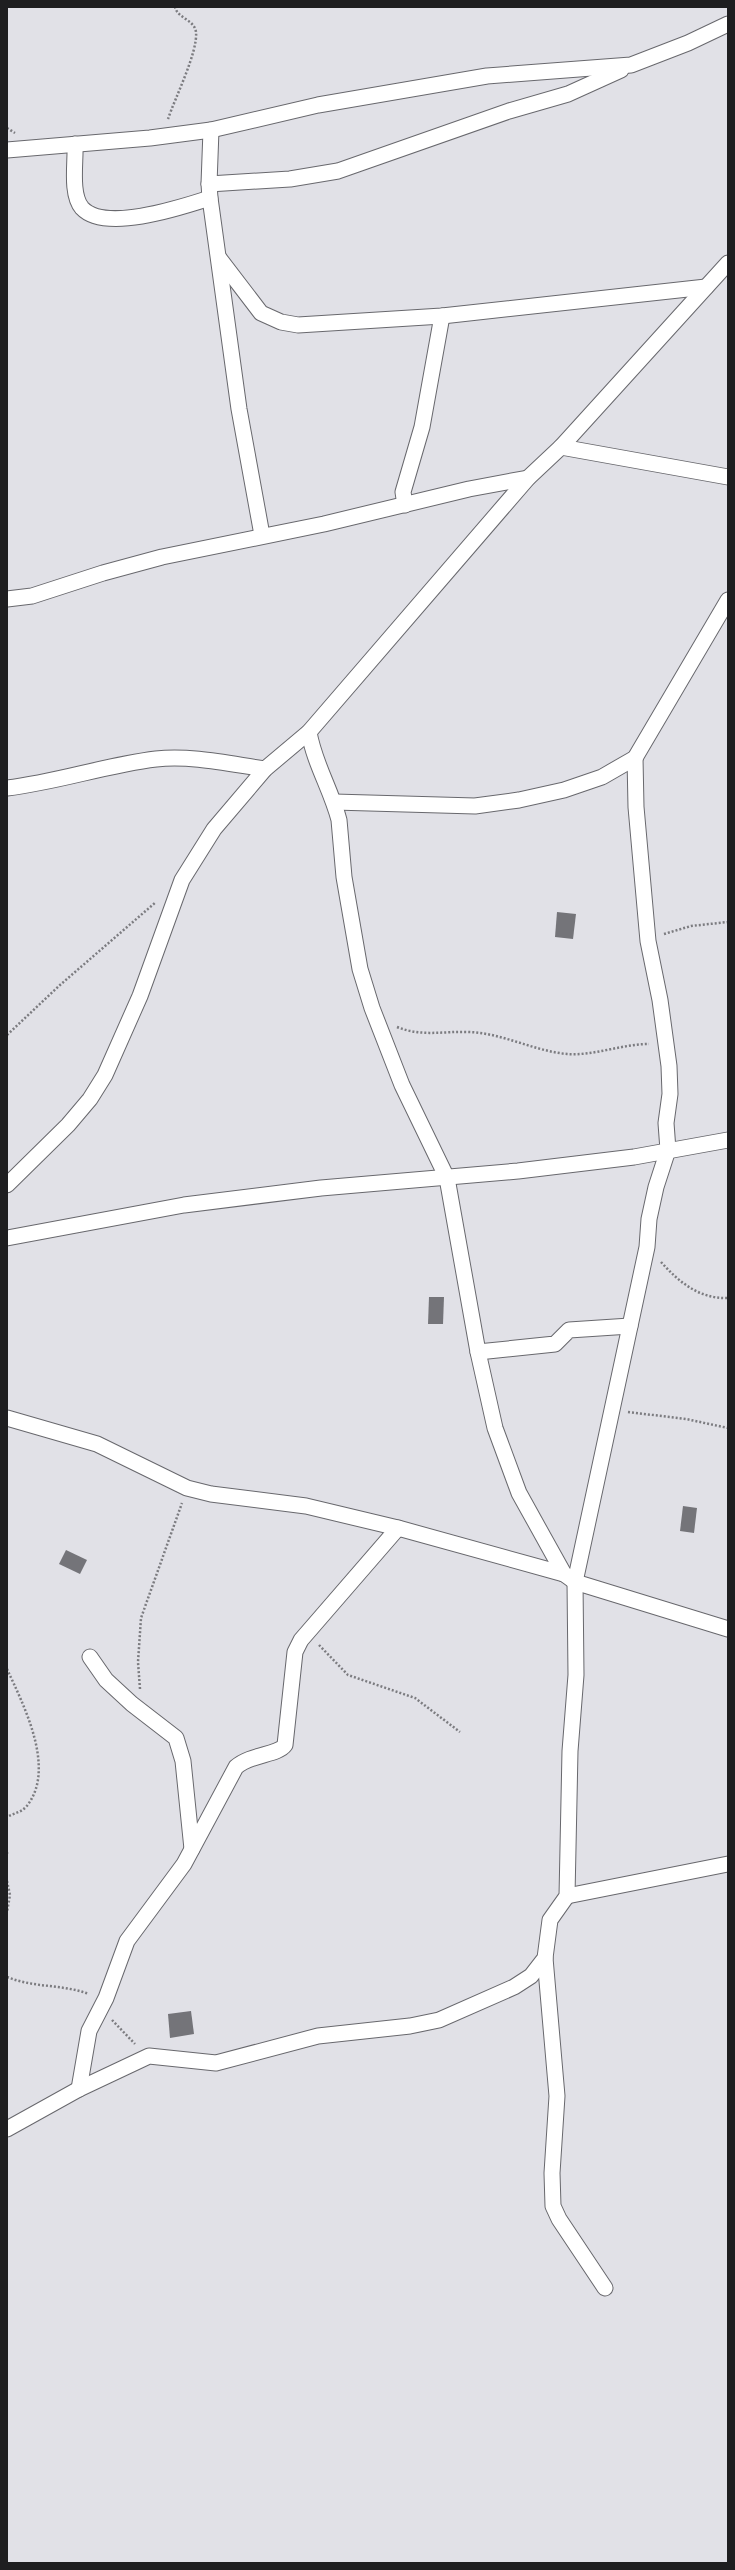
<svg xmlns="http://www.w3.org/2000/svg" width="735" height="2570" viewBox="0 0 735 2570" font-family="'Work Sans',sans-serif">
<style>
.building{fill:#747479}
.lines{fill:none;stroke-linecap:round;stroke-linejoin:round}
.street-casing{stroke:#68686d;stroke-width:17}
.path{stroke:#7c7c80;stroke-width:2.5;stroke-dasharray:2 2;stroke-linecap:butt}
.street{stroke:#fff;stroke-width:15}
</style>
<rect width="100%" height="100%" fill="#e1e1e7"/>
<!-- building -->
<g class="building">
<path d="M557,912L576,914L573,939L555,937Z"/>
<path d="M429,1297H444L443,1324H428Z"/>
<path d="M683,1506L697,1508L694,1533L680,1531Z"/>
<path d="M66,1550L87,1560L80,1574L59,1564Z"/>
<path d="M191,2011L194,2034L170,2038L168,2014Z"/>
</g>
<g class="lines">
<defs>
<g id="street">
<path d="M211,130L209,184L210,198L239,409L262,535"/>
<path d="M75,144C76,161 70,194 82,208C105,233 182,207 210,198"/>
<path d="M7,150L150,138L211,130L318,105L487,76L631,65L688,43L728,24"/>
<path d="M209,184L290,179L338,171L509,111L568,94L621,70"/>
<path d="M219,258L261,313L281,322L298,325L442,316L706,287"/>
<path d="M561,447L728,477"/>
<path d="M405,505L403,492L422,427L442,316"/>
<path d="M7,599L32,596L103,573L162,557L324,524L469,489L528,478"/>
<path d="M309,732C314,763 331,789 339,820L344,877L360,969L372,1008L402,1085L447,1178L478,1352L495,1428L519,1493L564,1574"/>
<path d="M7,788C58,782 106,765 156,759C191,755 230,764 265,769"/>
<path d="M334,802L475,806L519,800L564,790L602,777L635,758L728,600"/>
<path d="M7,1185L68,1125L90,1099L105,1075L140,996L182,880L214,829L265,769L309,732L528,478L561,447L728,263"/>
<path d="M7,1238L184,1205L321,1188L518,1171L634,1157L728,1140"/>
<path d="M478,1352L555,1344L569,1330L630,1326"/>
<path d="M7,1418L97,1444L187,1488L211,1494L306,1506L398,1528L564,1574L575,1582L728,1629"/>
<path d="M90,1657L106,1680L132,1704L176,1738L183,1761L192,1849"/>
<path d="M567,1896L728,1864"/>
<path d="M545,1958L557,2096L552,2173L553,2206L559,2219L605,2288"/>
<path d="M79,2089L89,2031L106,1998L127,1941L184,1864L236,1767C251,1754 278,1755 285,1745L295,1652L301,1640L398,1528"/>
<path d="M7,2129L79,2089L149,2056L216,2063L318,2036L410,2026L439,2020L514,1987L531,1976L545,1958L550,1920L567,1896L570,1751L576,1675L575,1582L647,1247L649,1219L656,1187L668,1150L666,1123L670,1094L669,1066L660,1000L648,941L636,807L635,758"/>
</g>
</defs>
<!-- street casing -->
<use href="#street" class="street-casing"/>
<!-- path -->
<g class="path">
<path d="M168,119C175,98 198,52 196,32C194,19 178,19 175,7"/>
<path d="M7,128L15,133"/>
<path d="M664,934L691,926L728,922"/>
<path d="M397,1027C422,1037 443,1031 469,1032C502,1033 534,1051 567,1054C594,1056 622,1044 649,1044"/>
<path d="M7,1035L60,985L156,902"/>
<path d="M661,1262C679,1282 699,1299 728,1298"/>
<path d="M628,1412L686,1419L728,1428"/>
<path d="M319,1645L348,1675L415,1698L460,1732"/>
<path d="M7,1669C24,1706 57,1770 26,1807C20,1813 14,1813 7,1817"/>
<path d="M140,1689L138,1662L141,1618L182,1503"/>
<path d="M7,1852V1856"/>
<path d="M7,1881L10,1895L7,1912"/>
<path d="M7,1977C34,1988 62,1984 89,1994"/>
<path d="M112,2020L135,2044"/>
</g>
<!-- street -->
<use href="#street" class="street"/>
</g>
<!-- border -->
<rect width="735" height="2570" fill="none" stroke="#1e1e20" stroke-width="16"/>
</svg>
